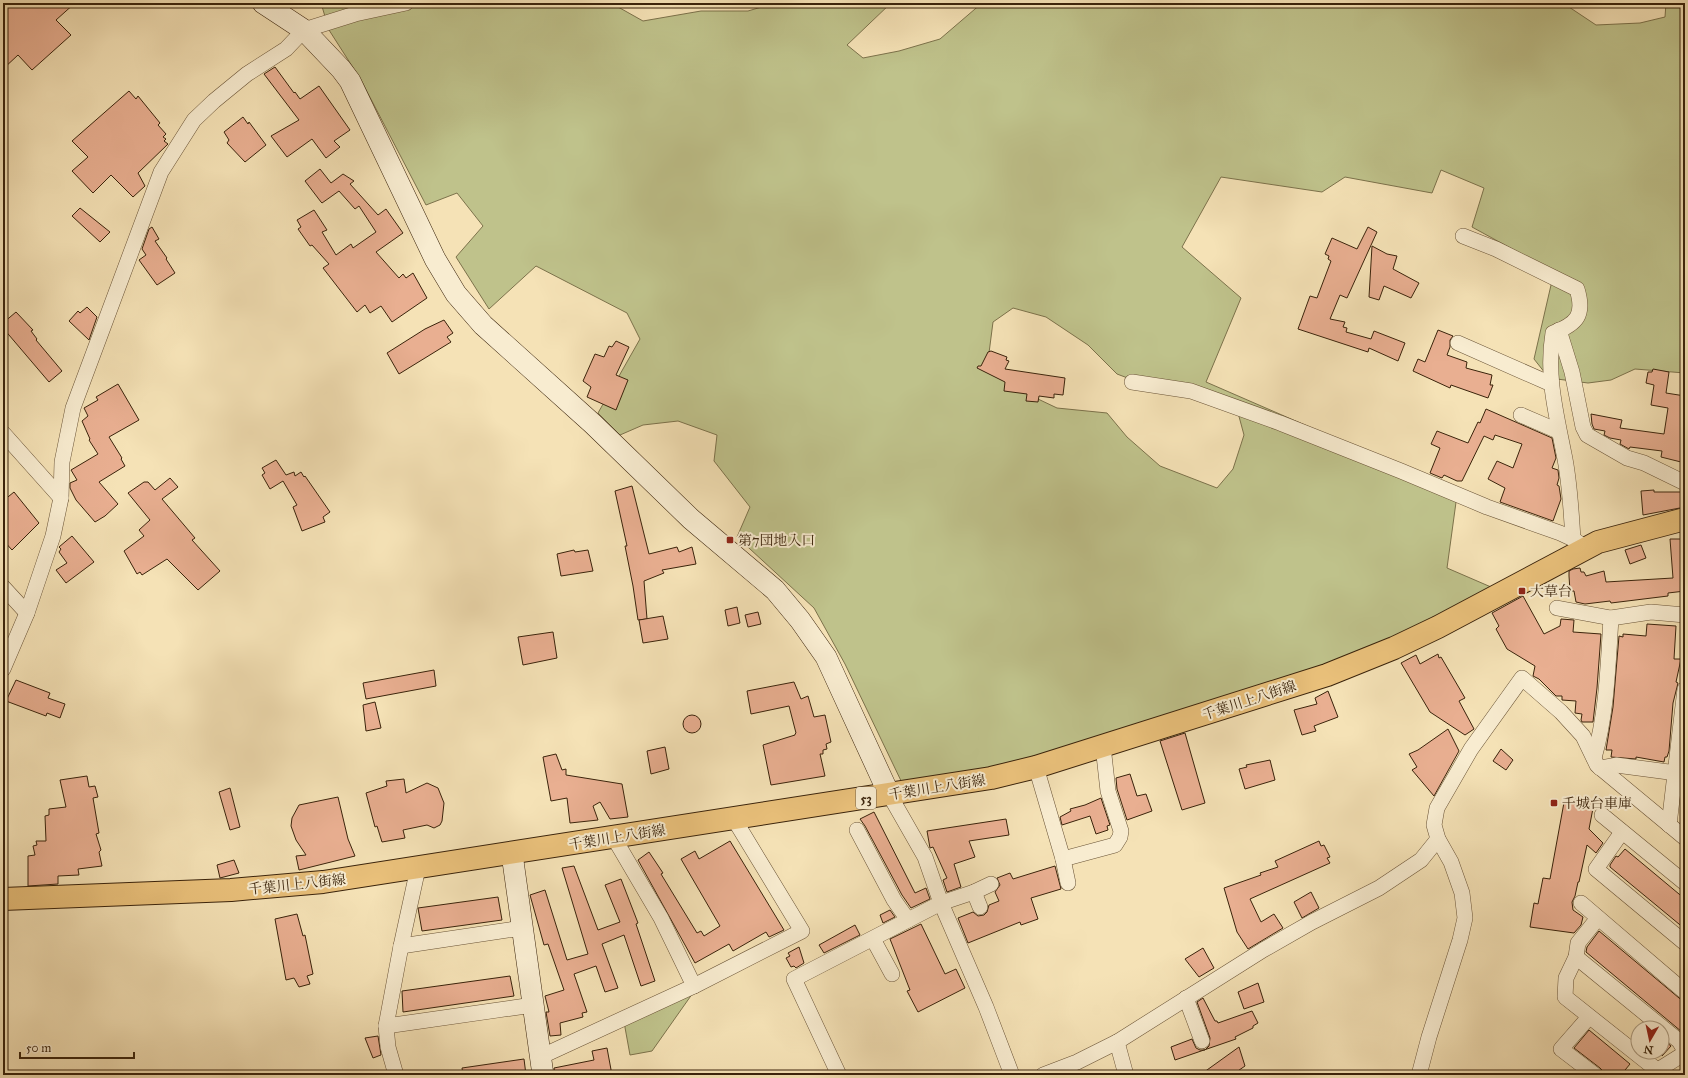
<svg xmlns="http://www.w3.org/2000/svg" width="1688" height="1078" viewBox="0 0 1688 1078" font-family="'IM FELL Great Primer','Noto Serif JP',serif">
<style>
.green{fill:#bfc28b;stroke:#7c724b;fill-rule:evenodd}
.building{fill:#e9af91;stroke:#3a230b}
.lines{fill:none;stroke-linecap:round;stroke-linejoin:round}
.street-casing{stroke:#695336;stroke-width:16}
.secondary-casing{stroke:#3a230b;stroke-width:22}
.primary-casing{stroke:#3a230b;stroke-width:24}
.street{stroke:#f8ecd0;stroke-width:15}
.secondary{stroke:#f8ecd0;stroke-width:21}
.primary{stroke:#eac17b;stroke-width:22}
.poi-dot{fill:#8f2418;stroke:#f8ecd0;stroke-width:1.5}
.labels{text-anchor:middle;stroke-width:4;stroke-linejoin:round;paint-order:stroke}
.shield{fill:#f8ecd0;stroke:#735f46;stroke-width:1}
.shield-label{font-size:13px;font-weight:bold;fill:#3a230b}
.poi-label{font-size:14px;fill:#3a230b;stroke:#f8ecd0;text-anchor:start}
.street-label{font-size:14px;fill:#3a230b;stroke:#f8ecd0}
</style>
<rect width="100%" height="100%" fill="#f5e2b6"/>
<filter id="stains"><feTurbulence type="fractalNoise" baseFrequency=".005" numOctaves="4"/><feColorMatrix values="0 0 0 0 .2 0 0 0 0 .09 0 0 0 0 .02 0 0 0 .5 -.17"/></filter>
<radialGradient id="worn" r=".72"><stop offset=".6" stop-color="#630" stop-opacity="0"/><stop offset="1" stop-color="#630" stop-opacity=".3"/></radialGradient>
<!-- green -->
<g class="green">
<path d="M321,3H611L643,21L701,11H748L775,3H891L847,45L863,58L899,51L940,39L982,3H1563L1596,25L1640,23L1665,17L1666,3H1685V373L1635,369L1611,380L1588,383L1549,378L1534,359L1554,272L1472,227L1484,188L1441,170L1432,193L1345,177L1322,192L1221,177L1182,247L1241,298L1206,382L1383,459L1457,495L1447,568L1491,587L1383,647L1007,770L904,787L845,664L814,608L737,537L750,507L714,461L717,435L678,421L643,425L620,435L598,413L640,339L627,313L536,266L489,309L456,257L483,226L457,193L426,205L361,80L329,30ZM1013,308L1046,317L1088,345L1117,374L1149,386L1237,409L1244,435L1233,469L1217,488L1160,466L1127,437L1107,413L1057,408L1019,390L989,353L993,322Z"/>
<path d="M695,990L652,1051L630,1055L624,1022Z"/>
</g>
<!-- building -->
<g class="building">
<path d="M3,3H75L56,20L71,35L32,70L18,55L3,69Z"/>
<path d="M275,67L294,93L295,92L300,99L319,86L350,130L334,141L340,147L326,158L312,139L287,157L271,136L299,120L264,74Z"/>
<path d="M129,91L136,99L138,96L160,123L158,125L166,134L163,137L166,139L164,141L168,144L138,173L145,186L133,197L111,175L93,193L72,171L88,157L72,141Z"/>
<path d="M243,117L248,124L249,122L266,145L245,162L227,143L229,140L224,132Z"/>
<path d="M320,169L331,183L343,174L354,181L350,184L378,215L386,209L403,233L376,252L399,278L403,274L406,278L413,273L427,298L392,322L381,306L370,313L365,305L357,312L323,268L329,264L312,245L310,246L298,229L301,227L297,220L314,210L327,230L322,232L336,255L351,244L353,248L376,232L359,206L355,209L339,191L322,203L321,202L305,181Z"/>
<path d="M80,208L110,232L100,242L72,216Z"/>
<path d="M152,227L159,239L155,241L167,258L166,259L175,273L157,285L139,260L146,255L142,249L149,229Z"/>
<path d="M1368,227L1377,232L1347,298L1340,295L1330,319L1345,322L1343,327L1347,328L1346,332L1371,339L1374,331L1405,343L1398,361L1369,348L1368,352L1298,329L1310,296L1317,298L1331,261L1328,259L1329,256L1325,254L1332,238L1357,249Z"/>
<path d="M1372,246L1387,254L1397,256L1393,269L1419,283L1411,298L1384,286L1379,300L1369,297Z"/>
<path d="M87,307L97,317L89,340L69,321L78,311L80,313Z"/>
<path d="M16,312L33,330L31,331L37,339L36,340L62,371L49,382L3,328V323Z"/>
<path d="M444,320L453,333L447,337L451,342L399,374L387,353L425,329Z"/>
<path d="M1438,330L1453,336L1450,340V347L1447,355L1467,362L1466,368L1492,375L1490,385H1493L1488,398L1451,385L1450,388L1413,371L1418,359L1425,362Z"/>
<path d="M616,341L629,347L616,375L628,380L616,410L587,397L591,387L583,381L595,354L604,357L609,346L612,347Z"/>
<path d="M991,351L1007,357L1006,360L1009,361L1005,369L1065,378L1063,395L1054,394V398L1039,396L1038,402L1026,401L1027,394L1004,391L1005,382L977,368L978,366H981L988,352Z"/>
<path d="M1653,369L1669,372L1666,393L1685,396V463L1661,457L1662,451L1630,447L1629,449L1620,444L1621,440L1610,438L1604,435L1605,431L1594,429L1592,424L1591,414L1622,420L1620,428L1664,434L1668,408L1651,405L1654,385L1646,383L1648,372H1652Z"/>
<path d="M118,384L139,420L109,437L122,458L121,459L125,466L99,482L118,504L105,516L95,522L76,500L70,488V483L77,480L71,470L98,454L89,440L90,439L82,421L88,416L84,408L98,400L96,397Z"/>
<path d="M1486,409L1552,438L1556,458L1552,468L1558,470L1559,478L1557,485L1559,486L1561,499L1553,521L1500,502L1505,488L1488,479L1497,461L1513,468L1522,444L1495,435L1493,440L1484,436L1462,481H1457L1444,475L1442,478L1430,473L1440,448L1431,444L1437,431L1468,443L1478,422L1480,423Z"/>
<path d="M276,460L286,475L294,472L295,476L301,472L304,477L305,476L330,512L323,517L325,522L302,531L293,507L297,505L283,481L270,489L262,475L265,473L262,468Z"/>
<path d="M170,478L178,487L162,499L195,538L192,540L220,571L198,590L167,559L142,575L140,572L137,574L124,551L144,536L139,530L150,520L128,493L144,482H148L155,490Z"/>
<path d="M632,486L649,554L677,547L679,552L692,547L696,564L662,570L664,573L644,581L647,619L638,620L633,586L625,546H627L615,491Z"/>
<path d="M1654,490V492H1685V507L1643,515L1641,491Z"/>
<path d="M14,492L39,523L12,550L3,540V501Z"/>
<path d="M72,536L94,562L66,583L56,570L67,563L59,552L61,549L59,547Z"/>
<path d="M1670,539H1685V591L1668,593V596L1611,603L1610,601L1585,604L1576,602L1574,591H1570L1569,576V571L1573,569L1580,568L1581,572H1584L1586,576L1604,571L1606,582L1673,578Z"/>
<path d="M1641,545L1646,558L1630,564L1625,550Z"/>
<path d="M574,550L575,552L588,550L593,571L561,576L557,554Z"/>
<path d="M1523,596L1544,634L1560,626L1561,619L1574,620L1573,632L1601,634L1597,688L1593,722H1582L1581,720L1582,714L1575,713L1576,701L1562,700V696H1556L1539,679L1533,676L1535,666L1507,649L1496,629L1499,626L1492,613Z"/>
<path d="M737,607L740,623L728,626L725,610Z"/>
<path d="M758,612L761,624L748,627L745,615Z"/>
<path d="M663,616L668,639L643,643L639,620Z"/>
<path d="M1647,624L1676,626L1674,659H1681L1676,682L1678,683L1673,703L1669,751L1667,757H1665L1664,762L1636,757V759L1611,757L1612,750H1606L1613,707L1619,636L1623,637V634L1646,636Z"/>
<path d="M553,632L557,658L523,665L518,637Z"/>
<path d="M1438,654L1439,658L1441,657L1465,698L1459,701L1474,729L1465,735L1430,712L1401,663L1416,655L1420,664Z"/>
<path d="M434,670L436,686L366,699L363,683Z"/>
<path d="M16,680L50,693L48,698L65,704L60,718L47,713L46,716L6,701Z"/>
<path d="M794,682L801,699L808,696L814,717L825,715L831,742L826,744L827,749L823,750V754H820L825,776L771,785L763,745L795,735V734L796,733L789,706L751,714L747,691Z"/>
<path d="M1328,691L1338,717L1314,726L1316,731L1302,735L1294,710L1317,704L1315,698Z"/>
<path d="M375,702L381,728L366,731L363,705Z"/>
<circle cx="692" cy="724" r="9"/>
<path d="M1448,729L1459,751L1434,796L1412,770L1417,767L1409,754L1418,750Z"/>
<path d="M1185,733L1205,803L1182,810L1160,741Z"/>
<path d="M665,747L669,769L651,774L647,751Z"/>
<path d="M1501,749L1513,760L1506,770L1493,761Z"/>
<path d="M556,754L562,770L566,769V775L622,784L628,817L610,819L600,802L593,806L598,820L570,823L567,798L551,801L543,757Z"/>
<path d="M1270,760L1275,780L1245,789L1239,769L1247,767L1246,765Z"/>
<path d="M1130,774L1137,796L1146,794L1152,811L1127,820L1117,789L1116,778Z"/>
<path d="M87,776L89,787L95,786L98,797L93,798L99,833L96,834L101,850L99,852L102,866L78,869L79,875L58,876V884L28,886V856L35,855L33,846L37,845L36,841H46L45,816L49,815V809L66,807L60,780Z"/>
<path d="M404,779L406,793L427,783L438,788L444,803L442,821L440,825L434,828L427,825L403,830L405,838L382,842L377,826L375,827L366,793L387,786L386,781Z"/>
<path d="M230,788L240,827L230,830L219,792Z"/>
<path d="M338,797L348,839L355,856L299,870L296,856L306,855L296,840L291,826L292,818L299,805Z"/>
<path d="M1565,797L1594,803L1589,829L1603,843L1596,853L1587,845L1579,882H1578L1575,896L1572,902L1573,910L1583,917L1581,925L1574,933L1530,927L1534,903L1538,904L1543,878L1550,879Z"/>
<path d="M1101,798L1110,825L1107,826L1108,830L1096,834L1090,816L1062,825L1060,817L1071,811L1070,809L1085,805Z"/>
<path d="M874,812L915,893L926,888L930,899L911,908L902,895L865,826L860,819Z"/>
<path d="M1006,819L1009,835L969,841L975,857L954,864L961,887L947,892L943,880L947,878L933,847L930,848L927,831Z"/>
<path d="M730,841L784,930L769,937L766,932L733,951L729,944L695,963L638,860L649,852L663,873L661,874L697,933L701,931L704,936L720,926L681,859L695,851L699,859Z"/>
<path d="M1319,841L1321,846L1324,845L1330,857L1327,858L1330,863L1250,899L1261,922L1274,914L1283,928L1248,949L1237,932L1224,888L1261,875L1260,873L1278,867L1275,861Z"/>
<path d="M1625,849L1685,899V929L1610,867V865L1616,856L1618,857Z"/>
<path d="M234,860L239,873L220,878L217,865Z"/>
<path d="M574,866L598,930L620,922L605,885L621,879L638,923L636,924L655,981L641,986L624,935L602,944L618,988L605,992L596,966L574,974L587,1012L582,1013L583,1017L560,1023L561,1035L550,1036L546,1012H549L545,996L564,990L548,944L544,945L530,895L545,890L567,960L588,954L562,868Z"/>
<path d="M1055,866L1061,889L1031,898L1038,919L1021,925L1020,922L968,943L958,918L973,912L978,916L984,915L987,912L989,905L999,901L995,892L1000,885L997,878L1010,873L1013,879Z"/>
<path d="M1311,892L1319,908L1302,918L1294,902Z"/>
<path d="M498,897L502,920L422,931L418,908Z"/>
<path d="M890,910L895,917L883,923L880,915Z"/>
<path d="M297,914L303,936L305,935L313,974L307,976L310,984L299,987L294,978L286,980L275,919Z"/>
<path d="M921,924L945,974L956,969L965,988L918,1012L907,991L910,990L890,939Z"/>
<path d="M855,925L860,935L824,953L819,945Z"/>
<path d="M1599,931L1685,1003V1029L1682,1032L1586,952L1587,947Z"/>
<path d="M799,947L804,963L796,968L794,966L791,967L786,958L790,956L788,953Z"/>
<path d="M1203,948L1214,968L1199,977L1185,959Z"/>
<path d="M510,976L514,996L403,1012L402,991Z"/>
<path d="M1258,983L1264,1002L1244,1009L1238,992Z"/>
<path d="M1203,998L1215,1021H1217L1218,1023L1252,1011L1258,1023L1253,1026V1028L1235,1037L1236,1039L1175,1060L1171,1047L1192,1039L1196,1048L1200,1050H1205L1209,1046L1210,1038L1197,1002Z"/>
<path d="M1589,1030L1630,1064L1621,1075H1607L1600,1068L1574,1048Z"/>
<path d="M378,1036L381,1055L373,1058L365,1038Z"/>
<path d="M1662,1039L1671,1046L1662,1056Z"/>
<path d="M1239,1047L1245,1066L1232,1075H1200Z"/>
<path d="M607,1048L612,1075H555L554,1068L594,1060L592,1051Z"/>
<path d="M524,1059L526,1075H463L462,1068Z"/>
</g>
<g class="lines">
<defs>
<g id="street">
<path d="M1463,236L1496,249L1577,289C1585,315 1577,324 1553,333C1546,375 1556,413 1564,454C1570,482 1571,511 1573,539"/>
<path d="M1559,330L1572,372L1583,427L1587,435L1627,458L1644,463L1685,483"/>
<path d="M1458,343L1551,384"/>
<path d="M1132,382L1191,391L1280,423L1401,471L1487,507L1560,533L1573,539L1586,548"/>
<path d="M1521,415L1558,431"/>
<path d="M3,433L61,498"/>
<path d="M3,587L27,613"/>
<path d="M1557,608L1611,618L1651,612L1685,615"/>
<path d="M3,669L27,613L53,536L61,498L62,462L73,408L161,172L194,120L214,101L247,74L286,49L304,30L355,14L406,3"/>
<path d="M1594,758C1607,713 1608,665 1611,618"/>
<path d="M1036,767L1063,859L1068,883"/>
<path d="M1600,768L1616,765L1684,774"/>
<path d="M889,794L925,857L941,903L986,1007L1012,1075"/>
<path d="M1602,815L1685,883"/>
<path d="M1669,825L1685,689"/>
<path d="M857,830L894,900L908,920"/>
<path d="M1622,832L1596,869L1685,943"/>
<path d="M614,838L661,918L694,986"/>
<path d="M1063,859L1115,845L1120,837L1121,831L1108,791L1103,746"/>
<path d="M974,892L980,907"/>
<path d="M1581,903L1685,992"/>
<path d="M1598,918L1578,943L1576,957L1566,978L1565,997L1657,1070"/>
<path d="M873,939L892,974"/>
<path d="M401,946L522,928"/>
<path d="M1576,957L1679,1041L1685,1051"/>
<path d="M1186,998L1202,1041"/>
<path d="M1589,1017L1561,1049L1595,1075"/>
<path d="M386,1026L533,1005"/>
<path d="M1117,1042L1126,1075"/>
<path d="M540,1057L694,986L802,931L734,819"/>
<path d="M396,1075L388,1047L386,1026L401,946L418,868"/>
<path d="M839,1075L794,979L941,903L974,892L991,884"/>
<path d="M1043,1075L1077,1062L1117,1042L1263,950L1312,922L1379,888L1421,860L1438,839"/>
<path d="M1419,1075L1429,1037L1460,940L1465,918L1462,893L1451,862L1438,839L1434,825L1437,808L1471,749L1522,678L1561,712L1583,736L1597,765L1685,838"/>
<path d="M1650,1075L1685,1053"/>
</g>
<g id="secondary">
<path d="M263,3L304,30L341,69L350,81L435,259L456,294L483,325L593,424L691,519L775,590L800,620L826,657L889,794"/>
<path d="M512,854L543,1075"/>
</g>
<path id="primary" d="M3,899L231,890L323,882L991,778L1036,767L1327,675L1394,648L1438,627L1598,542L1685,519"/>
</defs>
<!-- street casing -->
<use href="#street" class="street-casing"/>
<!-- secondary casing -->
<use href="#secondary" class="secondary-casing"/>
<!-- primary casing -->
<use href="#primary" class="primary-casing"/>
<!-- street -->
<use href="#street" class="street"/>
<!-- secondary -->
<use href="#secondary" class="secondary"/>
<!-- primary -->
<use href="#primary" class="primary"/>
</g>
<!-- markers -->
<g class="poi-dot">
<rect x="726" y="536" width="8" height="8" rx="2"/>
<rect x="1518" y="587" width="8" height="8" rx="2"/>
<rect x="1550" y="799" width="8" height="8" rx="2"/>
</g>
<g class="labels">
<!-- shield labels -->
<rect class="shield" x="856" y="787" width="20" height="22" rx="3"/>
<g class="shield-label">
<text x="866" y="803">53</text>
</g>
<!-- poi labels -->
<g class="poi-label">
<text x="738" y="545">第7団地入口</text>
<text x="1530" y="596">大草台</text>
<text x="1562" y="808">千城台車庫</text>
</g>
<!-- street labels -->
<g class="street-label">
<text transform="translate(1249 700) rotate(-18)" y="5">千葉川上八街線</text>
<text transform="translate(937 787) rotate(-9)" y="5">千葉川上八街線</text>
<text transform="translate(617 837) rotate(-9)" y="5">千葉川上八街線</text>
<text transform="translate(297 884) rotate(-6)" y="5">千葉川上八街線</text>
</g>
</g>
<!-- margin -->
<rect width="1688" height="1078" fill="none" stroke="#f5e2b6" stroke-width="16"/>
<rect x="4" y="4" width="1680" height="1070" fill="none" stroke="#3a230b" stroke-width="2"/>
<rect x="8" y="8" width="1672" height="1062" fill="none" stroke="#3a230b"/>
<!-- north arrow -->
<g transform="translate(1650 1040) rotate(189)"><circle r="19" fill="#f8ecd0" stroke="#ac9c81"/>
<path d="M0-3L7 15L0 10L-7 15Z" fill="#8f2418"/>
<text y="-6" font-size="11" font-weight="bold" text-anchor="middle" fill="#3a230b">N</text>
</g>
<!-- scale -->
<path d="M20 1052v6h114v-6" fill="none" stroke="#3a230b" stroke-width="2"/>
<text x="26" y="1052" font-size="12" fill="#3a230b" stroke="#f8ecd0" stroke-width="3" paint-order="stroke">50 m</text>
<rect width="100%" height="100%" filter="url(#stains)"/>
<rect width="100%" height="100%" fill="url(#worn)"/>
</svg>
